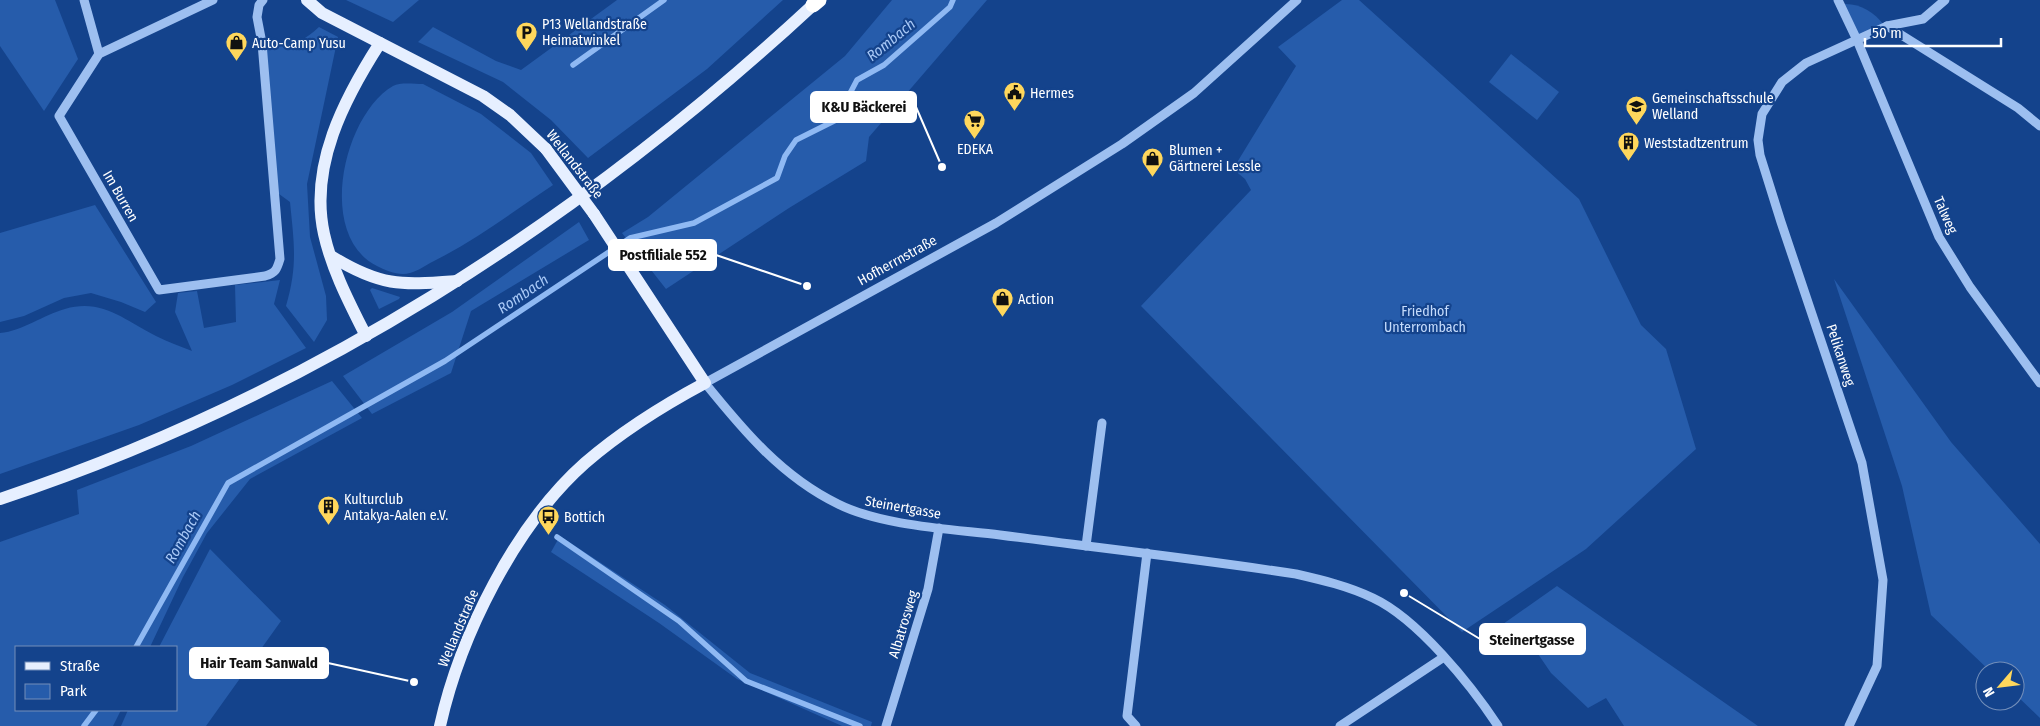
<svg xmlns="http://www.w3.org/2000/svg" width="2040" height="726" viewBox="0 0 2040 726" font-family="'Fira Sans Condensed',sans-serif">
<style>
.green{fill:#265cab}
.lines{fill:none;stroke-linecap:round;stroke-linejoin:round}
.stream{stroke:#8fb9f3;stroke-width:5.5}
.minor{stroke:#9dbff0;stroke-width:9}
.major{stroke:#e6efff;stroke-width:12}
.highway{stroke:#fff;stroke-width:15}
.major-bridge{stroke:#e6efff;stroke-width:12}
.labels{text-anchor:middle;stroke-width:4.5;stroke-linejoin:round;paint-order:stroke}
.poi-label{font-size:14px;fill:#fff;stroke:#14438c;text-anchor:start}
.street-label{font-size:14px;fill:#fff;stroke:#14438c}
.park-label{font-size:14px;fill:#c4dbfc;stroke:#14438c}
.water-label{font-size:15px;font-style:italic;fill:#a9c9f7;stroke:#14438c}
.leader{fill:none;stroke:#fff;stroke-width:2}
.callout-dot{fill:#fff;stroke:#14438c;stroke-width:2}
.callout{fill:#fff;stroke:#fff;stroke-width:2}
.callout-label{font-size:15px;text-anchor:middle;font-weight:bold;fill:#111}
</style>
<rect width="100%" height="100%" fill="#14438c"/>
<!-- green -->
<g class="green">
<path d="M0,0H55L78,59L44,111L0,46Z"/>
<path d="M346,0H419L393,22Z"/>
<path d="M617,0H783L707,69L588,158L551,120L503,82L418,42L433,27L496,61L521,70Z"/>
<path d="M892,0H987L869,137L866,161L789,208L666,289L622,233L648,217L845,56Z"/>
<path d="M1342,0H1359L1579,199L1641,325L1666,349L1696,449L1586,549L1462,632L1141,306L1251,190L1245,179L1233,169L1296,66L1278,47Z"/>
<path d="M1843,4C1860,3 1874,12 1884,25L1859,38Z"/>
<path d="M319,27L338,37L307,184L310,237L326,296L327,320L314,342L286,306C298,265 294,243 290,202L275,191L262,43C289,46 298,46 319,27Z"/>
<path d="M1511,54L1559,92L1537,120L1489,82Z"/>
<path d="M423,84L481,114L531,153L553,185C514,211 476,240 434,261C426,265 418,271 410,273C399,276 387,271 377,266C316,236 343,115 393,86C400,82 414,84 423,84Z"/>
<path d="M95,205L156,302L145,312L121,302L91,293L64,298L24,316L0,322V233Z"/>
<path d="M579,222L589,240L471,311L451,373L372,414L343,376L452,312Z"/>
<path d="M1834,279L1951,442L2040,544V718L2015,694V671H1990L1931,615L1902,486Z"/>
<path d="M280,280L274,304L306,348L232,385L139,425L0,474V333C23,331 43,315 65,309C103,298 125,321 156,336C168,342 180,346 192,351L175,312L178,293L197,291L204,328L236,322L235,285Z"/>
<path d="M372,288L400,297L399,299L379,309L370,290Z"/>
<path d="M332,381L362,418L250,479L207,533L183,577L150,647H16V710H121L113,726H0V542L79,514L77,490L191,446Z"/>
<path d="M560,536L665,605L750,673L872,722L871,726H842L737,679L659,623L551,552Z"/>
<path d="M210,549L281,621L206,726H121L128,710H176V647H159Z"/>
<path d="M1557,586L1758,726H1624L1606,698L1588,708L1551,673L1523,632L1491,651L1486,636Z"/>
</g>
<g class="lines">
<!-- stream -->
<g class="stream">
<path d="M573,65L664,0"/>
<path d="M557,537L679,621L746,681L860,726"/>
<path d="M136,647L228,483L445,361L630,238L694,223L777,178L785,156L796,140L836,120L857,80L884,65L950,7L953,0"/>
<path d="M84,726L96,710"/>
</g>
<!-- minor -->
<g class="minor">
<path d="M84,0L99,54"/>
<path d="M213,0L99,54L59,116L159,290L265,276C276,273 277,269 280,259L262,43L257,17L259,5L263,0"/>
<path d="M1297,0L1194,93L1122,144L996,223L705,383C743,430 782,477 838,504C882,526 951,529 1000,535C1099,548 1198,559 1296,574C1322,580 1348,586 1373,598C1418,619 1471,685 1498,726"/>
<path d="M1838,0L1857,40L1939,237L1970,287L2040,383"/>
<path d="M1887,26L2018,108L2040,126"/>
<path d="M1086,546L1102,423"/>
<path d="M886,726L928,589L939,528"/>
<path d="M1136,726L1127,716L1147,553"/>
<path d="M1340,726L1444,657"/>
<path d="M1849,726L1877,666L1883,580L1862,463L1781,222L1760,155L1758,140L1762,114L1782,82L1806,63L1887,26L1923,19L1945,0"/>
</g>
<!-- major -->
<g class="major">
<path d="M307,0L322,13L483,96L510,115L546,149"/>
<path d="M331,256C381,287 401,285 457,281"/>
<path d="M366,336C350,304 332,270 324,234C309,166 344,99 380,43"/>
<path d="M0,499C305,398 578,223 813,5"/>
<path d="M440,726C460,636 515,525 585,463C622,431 662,406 705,383L594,214"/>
</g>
<!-- highway -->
<path class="highway" d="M813,5L819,0"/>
<!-- major-bridge -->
<path class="major-bridge" d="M546,149L594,214"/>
</g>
<!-- icons -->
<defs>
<symbol id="parking-pin" viewBox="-11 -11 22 30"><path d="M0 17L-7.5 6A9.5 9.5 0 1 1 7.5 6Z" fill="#ffd75c" stroke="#14438c"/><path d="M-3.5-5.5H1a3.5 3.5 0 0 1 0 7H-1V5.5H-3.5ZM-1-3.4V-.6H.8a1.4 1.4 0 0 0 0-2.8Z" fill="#111"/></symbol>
<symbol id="shop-pin" viewBox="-11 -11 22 30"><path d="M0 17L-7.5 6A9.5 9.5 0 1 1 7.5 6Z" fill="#ffd75c" stroke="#14438c"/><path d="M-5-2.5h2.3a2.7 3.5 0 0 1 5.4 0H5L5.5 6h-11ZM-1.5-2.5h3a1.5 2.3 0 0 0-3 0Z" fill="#111"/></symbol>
<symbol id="civic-pin" viewBox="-11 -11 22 30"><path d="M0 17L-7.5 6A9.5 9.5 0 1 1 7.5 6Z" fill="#ffd75c" stroke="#14438c"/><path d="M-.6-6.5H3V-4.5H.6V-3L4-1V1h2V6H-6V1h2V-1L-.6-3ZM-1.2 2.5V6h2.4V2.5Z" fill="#111"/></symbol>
<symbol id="school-pin" viewBox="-11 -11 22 30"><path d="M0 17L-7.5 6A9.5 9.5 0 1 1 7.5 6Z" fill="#ffd75c" stroke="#14438c"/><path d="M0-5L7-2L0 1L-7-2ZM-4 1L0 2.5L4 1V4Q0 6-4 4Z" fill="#111"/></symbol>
<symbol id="supermarket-pin" viewBox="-11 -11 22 30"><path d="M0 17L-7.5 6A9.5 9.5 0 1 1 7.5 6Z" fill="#ffd75c" stroke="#14438c"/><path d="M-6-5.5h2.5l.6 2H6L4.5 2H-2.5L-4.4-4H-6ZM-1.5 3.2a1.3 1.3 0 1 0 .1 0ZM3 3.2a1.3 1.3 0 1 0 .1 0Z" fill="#111"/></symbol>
<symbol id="building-pin" viewBox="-11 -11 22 30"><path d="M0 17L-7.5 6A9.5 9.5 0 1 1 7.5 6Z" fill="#ffd75c" stroke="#14438c"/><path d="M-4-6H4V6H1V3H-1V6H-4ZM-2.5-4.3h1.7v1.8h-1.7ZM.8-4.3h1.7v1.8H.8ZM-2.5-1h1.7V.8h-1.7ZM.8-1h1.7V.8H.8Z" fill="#111"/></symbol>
<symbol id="bus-pin" viewBox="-11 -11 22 30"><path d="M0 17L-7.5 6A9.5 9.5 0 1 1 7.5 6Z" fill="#ffd75c" stroke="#14438c"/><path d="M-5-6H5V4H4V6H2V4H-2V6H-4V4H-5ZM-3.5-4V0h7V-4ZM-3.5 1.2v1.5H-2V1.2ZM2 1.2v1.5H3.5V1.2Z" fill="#111"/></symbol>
</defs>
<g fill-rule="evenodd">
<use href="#parking-pin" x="514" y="20" width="25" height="34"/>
<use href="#shop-pin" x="224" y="30" width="25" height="34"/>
<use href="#civic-pin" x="1002" y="80" width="25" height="34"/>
<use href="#school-pin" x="1624" y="94" width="25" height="34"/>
<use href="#supermarket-pin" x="962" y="108" width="25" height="34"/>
<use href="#building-pin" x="1616" y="130" width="25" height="34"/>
<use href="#shop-pin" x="1140" y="146" width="25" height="34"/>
<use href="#shop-pin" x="990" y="286" width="25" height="34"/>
<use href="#building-pin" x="316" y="494" width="25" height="34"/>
<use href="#bus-pin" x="536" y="504" width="25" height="34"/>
</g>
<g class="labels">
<!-- poi labels -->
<g class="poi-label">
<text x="542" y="29">P13 Wellandstraße<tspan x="542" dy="16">Heimatwinkel</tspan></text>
<text x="252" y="48">Auto-Camp Yusu</text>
<text x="1030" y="98">Hermes</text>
<text x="1652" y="103">Gemeinschaftsschule<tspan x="1652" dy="16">Welland</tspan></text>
<text x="1644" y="148">Weststadtzentrum</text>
<text x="975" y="154" text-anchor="middle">EDEKA</text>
<text x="1169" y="155">Blumen +<tspan x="1169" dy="16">Gärtnerei Lessle</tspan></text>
<text x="1018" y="304">Action</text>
<text x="344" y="504">Kulturclub<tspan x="344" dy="16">Antakya-Aalen e.V.</tspan></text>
<text x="564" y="522">Bottich</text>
</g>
<!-- street labels -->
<g class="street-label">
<text transform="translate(575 164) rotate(52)" y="5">Wellandstraße</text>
<text transform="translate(121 196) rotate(60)" y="5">Im Burren</text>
<text transform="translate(1946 215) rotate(66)" y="5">Talweg</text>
<text transform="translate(897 260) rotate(-29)" y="5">Hofherrnstraße</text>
<text transform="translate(1841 355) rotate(72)" y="5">Pelikanweg</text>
<text transform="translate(903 507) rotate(10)" y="5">Steinertgasse</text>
<text transform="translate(903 624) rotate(-73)" y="5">Albatrosweg</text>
<text transform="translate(458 628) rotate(-67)" y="5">Wellandstraße</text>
</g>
<!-- park labels -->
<g class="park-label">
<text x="1425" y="316">Friedhof<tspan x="1425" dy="16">Unterrombach</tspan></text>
</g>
<!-- water labels -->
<g class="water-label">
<text transform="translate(891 40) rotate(-39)" y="5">Rombach</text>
<text transform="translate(523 294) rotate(-34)" y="5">Rombach</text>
<text transform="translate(183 537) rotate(-61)" y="5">Rombach</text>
</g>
</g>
<!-- callouts -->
<path class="leader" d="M942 167L916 107M807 286L716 255M1404 593L1480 639M414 682L328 663"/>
<g class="callout-dot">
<circle cx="942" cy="167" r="5"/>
<circle cx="807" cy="286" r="5"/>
<circle cx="1404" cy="593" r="5"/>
<circle cx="414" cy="682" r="5"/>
</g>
<g class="callout">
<rect x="811" y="92" width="105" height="30" rx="5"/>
<rect x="609" y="240" width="107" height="30" rx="5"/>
<rect x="1480" y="624" width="105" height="30" rx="5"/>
<rect x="190" y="648" width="138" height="30" rx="5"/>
</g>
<g class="callout-label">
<text x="864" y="112">K&amp;U Bäckerei</text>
<text x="663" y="260">Postfiliale 552</text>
<text x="1532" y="645">Steinertgasse</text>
<text x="259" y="668">Hair Team Sanwald</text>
</g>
<!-- legend -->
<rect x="15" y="646" width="162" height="65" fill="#14438c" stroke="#728eba"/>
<rect x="25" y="662" width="25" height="8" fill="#e6efff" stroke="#728eba"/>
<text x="60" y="671" font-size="15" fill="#ffffff">Straße</text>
<rect x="25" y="684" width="25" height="15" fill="#265cab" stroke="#728eba"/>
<text x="60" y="696" font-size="15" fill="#ffffff">Park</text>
<!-- north arrow -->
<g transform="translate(2000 686) rotate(242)"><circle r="24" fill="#14438c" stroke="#728eba"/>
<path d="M0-4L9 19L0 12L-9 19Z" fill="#ffd75c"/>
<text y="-8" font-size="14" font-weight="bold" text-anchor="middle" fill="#ffffff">N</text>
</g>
<!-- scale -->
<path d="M1865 38v8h136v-8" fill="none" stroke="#ffffff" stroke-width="2.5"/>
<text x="1872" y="38" font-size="15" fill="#ffffff" stroke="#14438c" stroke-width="4" paint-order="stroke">50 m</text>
</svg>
